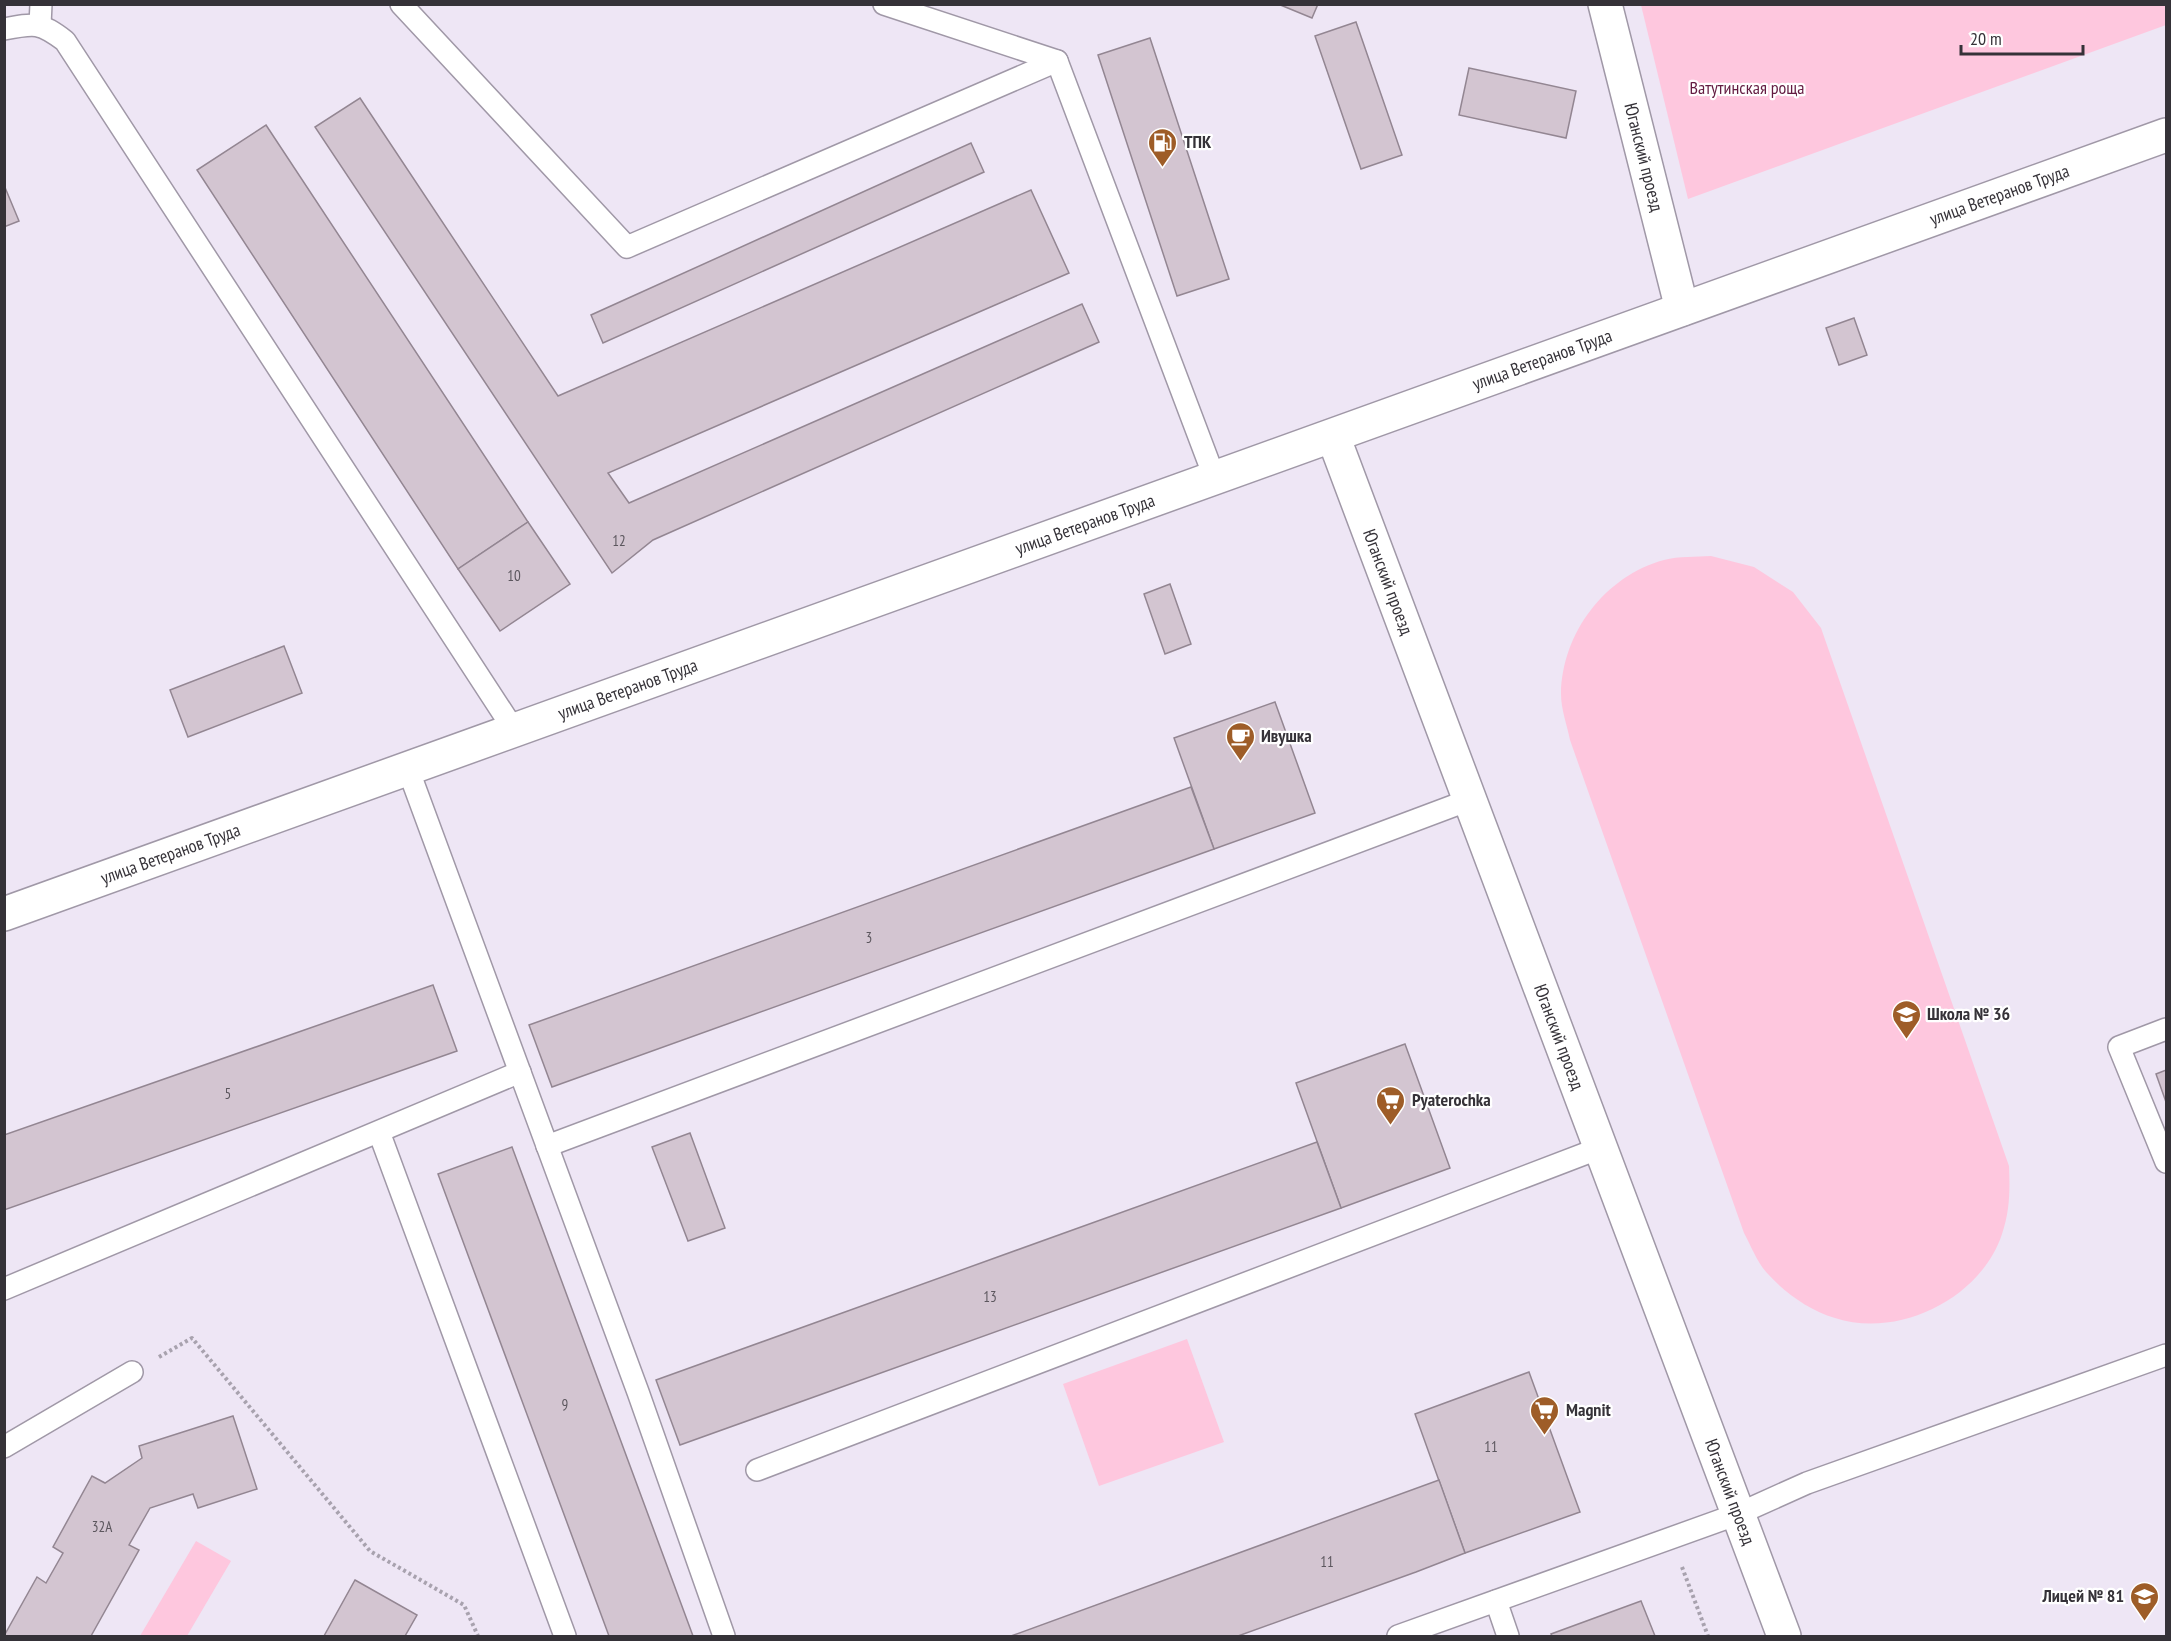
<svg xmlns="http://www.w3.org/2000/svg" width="2171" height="1641" viewBox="0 0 2171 1641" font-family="'PT Sans Narrow',sans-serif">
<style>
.green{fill:#fec7de}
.building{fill:#d3c5d1;stroke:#938692;stroke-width:1.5}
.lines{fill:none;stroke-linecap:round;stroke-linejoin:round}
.service-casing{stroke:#a098a7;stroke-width:24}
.minor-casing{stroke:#a098a7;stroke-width:36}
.secondary-casing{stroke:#a098a7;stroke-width:36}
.path{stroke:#a8a2ae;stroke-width:4;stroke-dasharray:3 3;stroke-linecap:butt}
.service{stroke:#fff;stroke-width:21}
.minor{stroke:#fff;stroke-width:33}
.secondary{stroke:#fff;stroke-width:33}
.labels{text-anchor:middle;stroke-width:4.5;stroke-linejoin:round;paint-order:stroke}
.number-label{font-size:15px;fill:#5c575e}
.park-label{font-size:18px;fill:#631b41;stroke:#fff}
.poi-label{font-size:18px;font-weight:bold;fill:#353238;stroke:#fff;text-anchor:start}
.street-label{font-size:18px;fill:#353238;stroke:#fff}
</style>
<rect width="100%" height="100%" fill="#eee6f5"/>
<!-- green -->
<g class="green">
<path d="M2166,4V25L1688,199L1641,5Z"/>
<path d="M1711,556L1754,567L1793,592L1821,628L2009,1166C2010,1189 2010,1211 2002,1234C1981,1298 1899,1339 1835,1318C1809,1310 1785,1293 1767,1273C1757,1262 1751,1246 1744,1233L1570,740C1567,725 1561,709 1561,694C1562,633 1605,576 1664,560C1679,556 1696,557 1711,556Z"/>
<path d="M1187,1339L1224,1442L1099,1486L1063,1384Z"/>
<path d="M196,1541L231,1561L187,1636H140Z"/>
</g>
<!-- building -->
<g class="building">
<path d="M1278,4H1318L1312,18Z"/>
<path d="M1356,22L1402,155L1361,169L1315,36Z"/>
<path d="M1150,38L1229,279L1177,296L1098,55Z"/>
<path d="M1469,68L1576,91L1566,138L1459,115Z"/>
<path d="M360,98L558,396L1031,190L1069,273L608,473L629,503L1082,304L1099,342L653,540L612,573L315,127Z"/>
<path d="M266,125L528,522L458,569L197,170Z"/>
<path d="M971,143L984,172L603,343L591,315Z"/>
<path d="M4,185L19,221L4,227Z"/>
<path d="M1854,318L1867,355L1839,365L1826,328Z"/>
<path d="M528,522L570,584L500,631L458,569Z"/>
<path d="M1170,584L1191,644L1165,654L1144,594Z"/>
<path d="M284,646L302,693L188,737L170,690Z"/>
<path d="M1275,702L1315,813L1214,849L1174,738Z"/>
<path d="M1191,787L1214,849L552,1087L529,1025Z"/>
<path d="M433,985L457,1051L4,1210V1135Z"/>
<path d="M1405,1044L1450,1168L1341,1208L1296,1083Z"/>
<path d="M2166,1070V1102L2156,1074Z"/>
<path d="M690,1133L725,1228L688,1241L652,1147Z"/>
<path d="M1317,1142L1341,1208L680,1445L656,1380Z"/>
<path d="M512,1147L693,1636H609L438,1174Z"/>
<path d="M1529,1372L1580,1512L1465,1553L1415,1414Z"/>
<path d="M233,1416L257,1489L198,1508L193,1494L150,1508L129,1545L139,1550L91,1636H4L37,1577L46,1583L63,1553L53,1547L92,1476L105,1483L142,1458L139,1446Z"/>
<path d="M1439,1480L1465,1553L1416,1572L1238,1636H1011Z"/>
<path d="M355,1580L417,1615L405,1636H324Z"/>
<path d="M1641,1601L1655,1636H1552L1551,1634Z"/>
</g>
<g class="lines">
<defs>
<g id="service">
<path d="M401,4L627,247L1057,61"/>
<path d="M884,4L1057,61L1215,479"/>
<path d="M40,25L41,4"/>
<path d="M4,29C35,23 40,22 65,41L514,730"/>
<path d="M408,769L638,1392L724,1636"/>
<path d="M2166,1029L2119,1047L2166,1162"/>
<path d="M379,1132L565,1636"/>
<path d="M547,1146L1469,800"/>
<path d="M4,1289L520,1072"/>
<path d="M4,1447L132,1372"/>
<path d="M757,1470L1600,1148"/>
<path d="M1496,1601L1508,1636"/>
<path d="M1398,1636L1738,1514L1807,1483L2166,1355"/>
</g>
<g id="minor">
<path id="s1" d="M1605,4L1682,309"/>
<path id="s2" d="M1333,436L1784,1636"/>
</g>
<g id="secondary">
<path id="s3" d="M4,914L2166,135"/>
</g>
</defs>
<!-- service casing -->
<use href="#service" class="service-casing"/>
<!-- minor casing -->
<use href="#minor" class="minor-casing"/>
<!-- secondary casing -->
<use href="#secondary" class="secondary-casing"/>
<!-- path -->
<g class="path">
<path d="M159,1357L192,1338L370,1551L464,1605L478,1636"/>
<path d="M1682,1567L1708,1636"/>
</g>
<!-- service -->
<use href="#service" class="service"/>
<!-- minor -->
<use href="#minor" class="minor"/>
<!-- secondary -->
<use href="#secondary" class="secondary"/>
</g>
<!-- icons -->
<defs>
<symbol id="fuel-pin" viewBox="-11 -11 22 30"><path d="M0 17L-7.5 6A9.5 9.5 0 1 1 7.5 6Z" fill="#9e5d28" stroke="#fff"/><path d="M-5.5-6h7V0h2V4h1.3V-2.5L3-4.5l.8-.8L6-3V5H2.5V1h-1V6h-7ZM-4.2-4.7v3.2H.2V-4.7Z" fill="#fff"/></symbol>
<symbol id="cafe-pin" viewBox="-11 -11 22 30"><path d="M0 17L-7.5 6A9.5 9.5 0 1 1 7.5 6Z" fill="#9e5d28" stroke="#fff"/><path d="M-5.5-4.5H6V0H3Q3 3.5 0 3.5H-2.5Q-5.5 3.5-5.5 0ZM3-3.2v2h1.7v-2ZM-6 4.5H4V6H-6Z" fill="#fff"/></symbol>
<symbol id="school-pin" viewBox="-11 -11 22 30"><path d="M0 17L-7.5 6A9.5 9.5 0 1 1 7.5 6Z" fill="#9e5d28" stroke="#fff"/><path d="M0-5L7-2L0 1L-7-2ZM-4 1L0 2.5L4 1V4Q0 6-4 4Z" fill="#fff"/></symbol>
<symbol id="supermarket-pin" viewBox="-11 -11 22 30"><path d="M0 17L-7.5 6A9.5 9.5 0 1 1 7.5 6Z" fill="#9e5d28" stroke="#fff"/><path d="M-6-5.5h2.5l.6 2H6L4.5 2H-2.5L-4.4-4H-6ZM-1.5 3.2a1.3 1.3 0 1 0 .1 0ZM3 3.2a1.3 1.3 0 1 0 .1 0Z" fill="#fff"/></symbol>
</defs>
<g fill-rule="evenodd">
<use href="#fuel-pin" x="1146" y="126" width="33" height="45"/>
<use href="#cafe-pin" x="1224" y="720" width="33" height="45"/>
<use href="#school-pin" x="1890" y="998" width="33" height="45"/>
<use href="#supermarket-pin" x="1374" y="1084" width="33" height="45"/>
<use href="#supermarket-pin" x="1528" y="1394" width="33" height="45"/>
<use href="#school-pin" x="2128" y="1580" width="33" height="45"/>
</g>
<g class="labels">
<!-- number labels -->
<g class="number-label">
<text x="619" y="546">12</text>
<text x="514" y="581">10</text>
<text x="869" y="943">3</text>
<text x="228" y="1099">5</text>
<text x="990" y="1302">13</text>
<text x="565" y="1410">9</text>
<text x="1491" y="1452">11</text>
<text x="102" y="1532">32А</text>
<text x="1327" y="1567">11</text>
</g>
<!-- park labels -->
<g class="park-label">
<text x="1747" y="94">Ватутинская роща</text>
</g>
<!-- poi labels -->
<g class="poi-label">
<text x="1184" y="148">ТПК</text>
<text x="1261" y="742">Ивушка</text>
<text x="1927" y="1020">Школа № 36</text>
<text x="1412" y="1106">Pyaterochka</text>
<text x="1566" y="1416">Magnit</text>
<text x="2124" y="1602" text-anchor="end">Лицей № 81</text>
</g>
<!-- street labels -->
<g class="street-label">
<text dy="6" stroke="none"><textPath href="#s1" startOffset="158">Юганский проезд</textPath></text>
<text dy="6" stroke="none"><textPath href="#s3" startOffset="2121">улица Ветеранов Труда</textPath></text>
<text dy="6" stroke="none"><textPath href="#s3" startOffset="1635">улица Ветеранов Труда</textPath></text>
<text dy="6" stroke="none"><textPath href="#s3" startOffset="1149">улица Ветеранов Труда</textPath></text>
<text dy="6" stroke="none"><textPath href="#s2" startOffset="156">Юганский проезд</textPath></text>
<text dy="6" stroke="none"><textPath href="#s3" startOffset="663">улица Ветеранов Труда</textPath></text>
<text dy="6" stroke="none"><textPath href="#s3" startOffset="177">улица Ветеранов Труда</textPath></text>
<text dy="6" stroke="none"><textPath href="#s2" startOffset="642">Юганский проезд</textPath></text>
<text dy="6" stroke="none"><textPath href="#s2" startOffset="1128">Юганский проезд</textPath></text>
</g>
</g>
<!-- border -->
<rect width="2171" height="1641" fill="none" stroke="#353238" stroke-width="12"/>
<!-- scale -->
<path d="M1961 45v9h122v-9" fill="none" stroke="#353238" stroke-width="3"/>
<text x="1970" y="45" font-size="18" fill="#353238" stroke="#ffffff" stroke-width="4.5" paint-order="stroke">20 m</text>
</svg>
